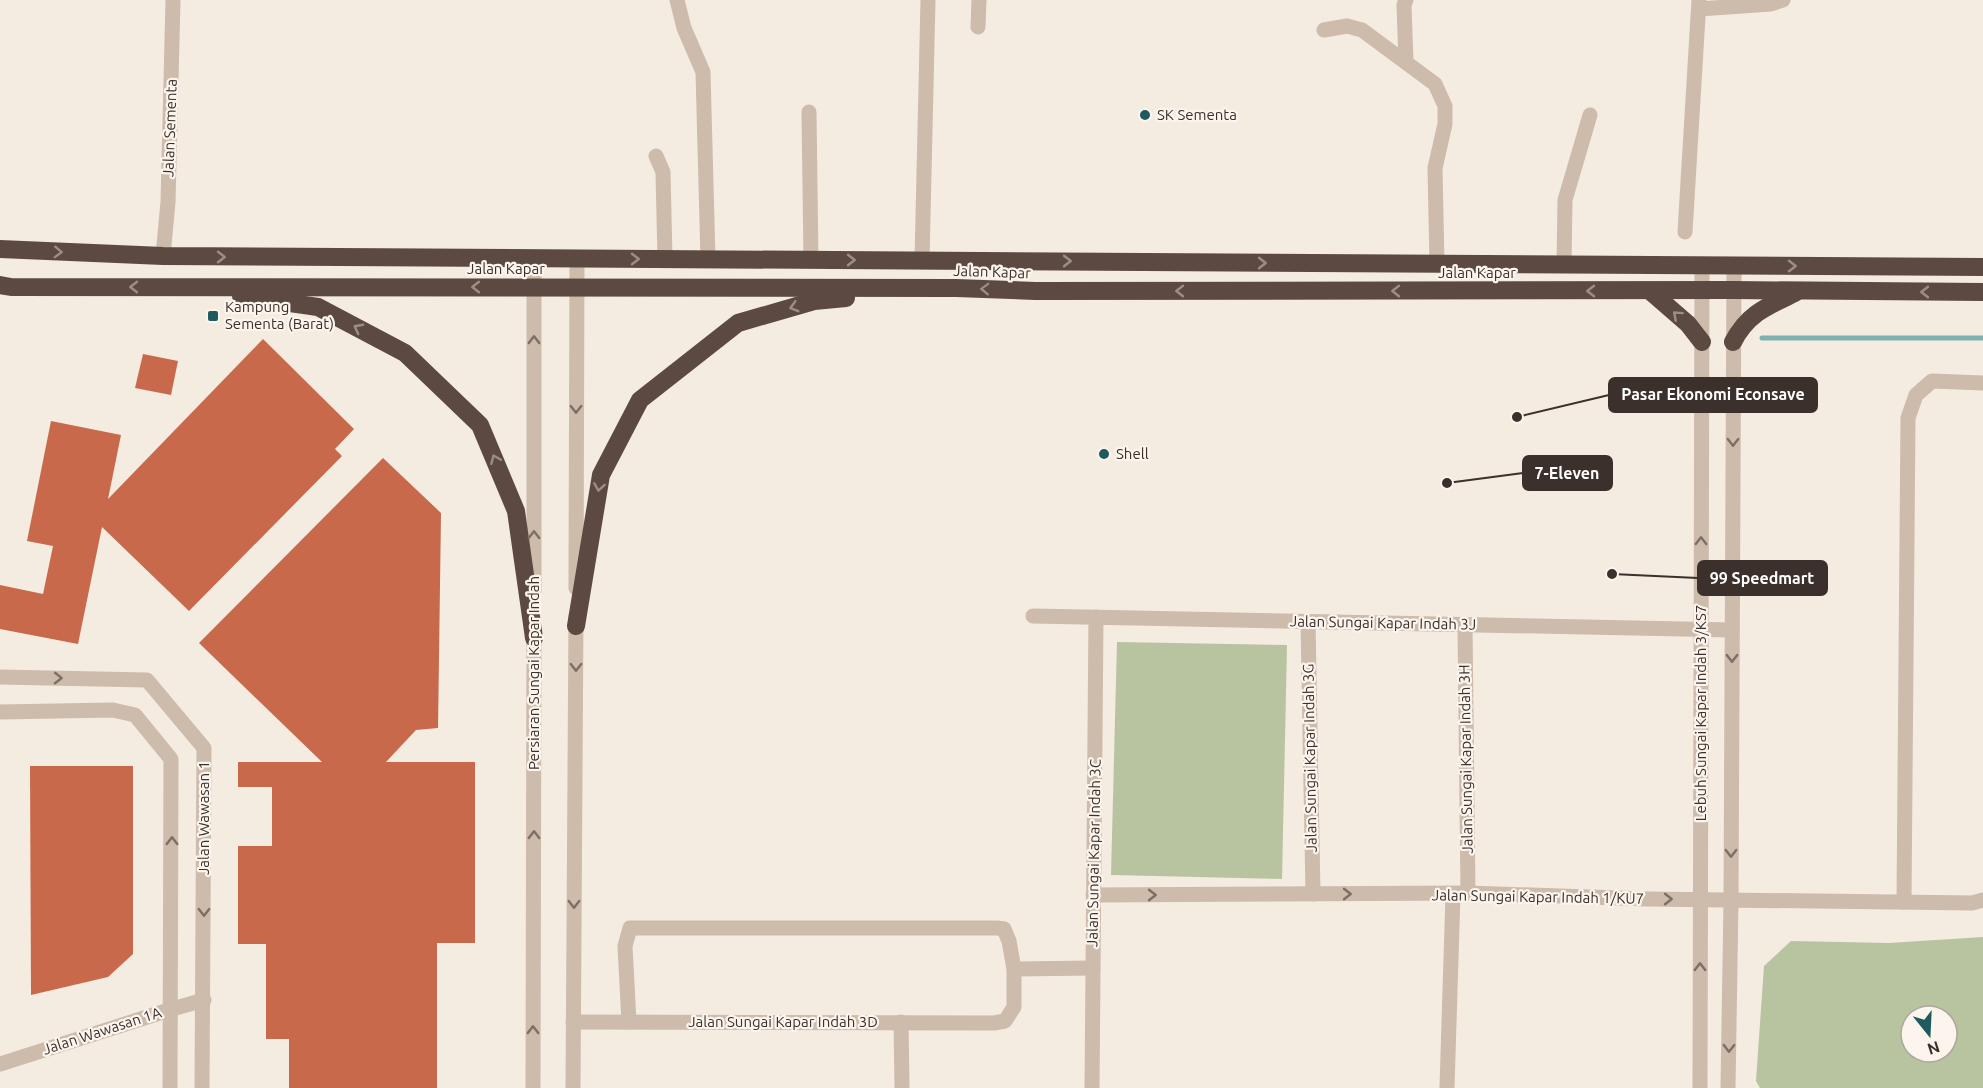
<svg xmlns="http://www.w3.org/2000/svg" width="1983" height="1088" viewBox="0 0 1983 1088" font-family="Ubuntu,sans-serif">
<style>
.green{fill:#b8c4a0;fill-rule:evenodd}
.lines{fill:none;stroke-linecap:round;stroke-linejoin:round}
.stream{stroke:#7fb0b2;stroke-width:5}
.building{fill:#c8694b}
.minor{stroke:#cdbbac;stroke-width:15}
.highway{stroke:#5c4a42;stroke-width:18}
.oneway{stroke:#9c8e87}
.oneway2{stroke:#7d6f65}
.poi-dot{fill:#1f5a5e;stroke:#fbf5ee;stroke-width:2}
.labels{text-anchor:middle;stroke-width:4.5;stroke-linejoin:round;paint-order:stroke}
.poi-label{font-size:15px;fill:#3b302b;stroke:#fbf5ee;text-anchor:start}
.street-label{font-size:15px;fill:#3b302b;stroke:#fbf5ee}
.leader{fill:none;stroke:#3b302b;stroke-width:2}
.callout-dot{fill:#3b302b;stroke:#fbf5ee;stroke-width:2}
.callout{fill:#3b302b;stroke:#3b302b;stroke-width:2}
.callout-label{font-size:16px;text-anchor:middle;font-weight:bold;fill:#fff}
</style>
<rect width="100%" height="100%" fill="#f4ebe1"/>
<!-- green -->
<g class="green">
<path d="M1117,642L1287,645L1282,879L1111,875Z"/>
<path d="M1983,937V1088H1760L1756,1081L1764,966L1791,941L1889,943ZM1911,1016H1947V1052H1911Z"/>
</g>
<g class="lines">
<!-- stream -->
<path class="stream" d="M1762,338H1983"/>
</g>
<!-- building -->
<g class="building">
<path d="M263,339L354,429L335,449L342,456L189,611L102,527L78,644L0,629V585L43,594L53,546L27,541L51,421L121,435L108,499Z"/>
<path d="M143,354L178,361L171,395L135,388Z"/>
<path d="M383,458L441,513L438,728L416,730L386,762H475V943H437V1088H289V1039H266V944H238V846H272V787H238V762H322L199,643Z"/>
<path d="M30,766H133V954L108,977L31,995Z"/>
</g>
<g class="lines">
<!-- minor -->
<g class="minor">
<path d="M677,0L684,28L703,72L708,259"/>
<path d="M1699,9L1771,4L1783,0"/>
<path d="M978,27L979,0"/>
<path d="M1324,30L1347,26L1362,30L1435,84L1445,106V124L1435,168L1437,264"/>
<path d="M1406,62L1404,5L1406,0"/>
<path d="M809,112L811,260"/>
<path d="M656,156L663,172L665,259"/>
<path d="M1685,232L1699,0"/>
<path d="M163,256L168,202L173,0"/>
<path d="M534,258V591"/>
<path d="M922,260L928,0"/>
<path d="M1564,265L1565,200L1590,115"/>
<path d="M576,588L577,258"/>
<path d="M1033,616L1732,630"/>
<path d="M1308,622L1313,894"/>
<path d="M1465,625L1468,893"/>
<path d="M0,677L147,680L204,748L202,1088"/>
<path d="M0,712L113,710L135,715L171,759L170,1088"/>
<path d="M1093,895L1468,893L1648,899L1972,903L1983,900"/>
<path d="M1904,902L1908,418L1916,395L1932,381L1983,383"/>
<path d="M573,1022L994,1023L1005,1021L1014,1007V969L1093,968"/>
<path d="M629,1022L625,946L630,928H997L1004,929L1009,941L1014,969"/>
<path d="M901,1022L902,1088"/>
<path d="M0,1064L172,1009L204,1000"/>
<path d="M533,1088L534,627"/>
<path d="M573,1088L576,615"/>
<path d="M1092,1088L1096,617"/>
<path d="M1447,1088L1453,894"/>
<path d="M1700,1088L1702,265"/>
<path d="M1728,1088L1731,900L1734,266"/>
</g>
<!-- highway -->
<g class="highway">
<path d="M0,249L163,256L1983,267"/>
<path d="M0,285L11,287L956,288L1035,291L1733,290L1983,292"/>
<path d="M1650,291L1688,324L1702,342"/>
<path d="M241,296L318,307L405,353L480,425L516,511L534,638"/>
<path d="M1733,342C1748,313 1768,306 1795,293"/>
<path d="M576,626L601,475L640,400L738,323L814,301L846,298"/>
</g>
</g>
<!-- one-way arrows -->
<defs><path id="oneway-chevron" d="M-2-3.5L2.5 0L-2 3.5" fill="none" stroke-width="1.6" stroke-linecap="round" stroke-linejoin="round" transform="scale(1.5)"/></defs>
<g class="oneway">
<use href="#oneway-chevron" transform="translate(58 252) rotate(2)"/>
<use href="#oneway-chevron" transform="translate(221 257)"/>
<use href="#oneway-chevron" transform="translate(635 259)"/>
<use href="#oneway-chevron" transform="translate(851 260)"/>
<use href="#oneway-chevron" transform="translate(1067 261)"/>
<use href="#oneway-chevron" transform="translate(1262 263)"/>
<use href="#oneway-chevron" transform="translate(1792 266)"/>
<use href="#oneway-chevron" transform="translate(134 287) rotate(-180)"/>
<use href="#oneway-chevron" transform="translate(476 287) rotate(-180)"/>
<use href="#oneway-chevron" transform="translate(985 289) rotate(-178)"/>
<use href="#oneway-chevron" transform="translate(1180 291) rotate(180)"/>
<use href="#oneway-chevron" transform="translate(1396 291) rotate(180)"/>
<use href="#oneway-chevron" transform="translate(1591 291) rotate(180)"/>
<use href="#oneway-chevron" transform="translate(1925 292) rotate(-180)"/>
<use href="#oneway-chevron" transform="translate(794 307) rotate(164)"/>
<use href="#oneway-chevron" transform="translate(1677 315) rotate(-138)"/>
<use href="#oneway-chevron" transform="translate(358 328) rotate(-152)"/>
<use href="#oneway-chevron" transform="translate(495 459) rotate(-113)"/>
<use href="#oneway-chevron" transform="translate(599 487) rotate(99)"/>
</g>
<g class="oneway2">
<use href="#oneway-chevron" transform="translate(534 340) rotate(-90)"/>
<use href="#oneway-chevron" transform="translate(576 409) rotate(90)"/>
<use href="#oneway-chevron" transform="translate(1733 442) rotate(90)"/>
<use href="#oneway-chevron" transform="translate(534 535) rotate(-90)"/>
<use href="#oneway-chevron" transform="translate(1701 541) rotate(-90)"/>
<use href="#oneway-chevron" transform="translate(1732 658) rotate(90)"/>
<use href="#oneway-chevron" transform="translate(576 667) rotate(90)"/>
<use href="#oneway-chevron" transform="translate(58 678) rotate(1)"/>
<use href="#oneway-chevron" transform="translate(534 835) rotate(-90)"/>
<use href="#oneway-chevron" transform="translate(172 841) rotate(-90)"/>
<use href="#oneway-chevron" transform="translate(1731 853) rotate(90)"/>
<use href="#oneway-chevron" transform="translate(1347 894)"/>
<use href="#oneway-chevron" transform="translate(1152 895)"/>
<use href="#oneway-chevron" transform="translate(1668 899)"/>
<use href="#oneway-chevron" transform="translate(574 904) rotate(90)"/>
<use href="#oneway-chevron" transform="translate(204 912) rotate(90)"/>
<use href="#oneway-chevron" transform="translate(1700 967) rotate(-90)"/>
<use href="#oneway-chevron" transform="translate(533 1030) rotate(-90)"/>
<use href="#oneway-chevron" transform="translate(1729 1048) rotate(91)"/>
</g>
<!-- markers -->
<g class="poi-dot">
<circle cx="1145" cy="115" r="6"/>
<rect x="207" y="310" width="12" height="12" rx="3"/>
<circle cx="1104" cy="454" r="6"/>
</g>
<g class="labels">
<!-- poi labels -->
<g class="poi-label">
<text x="1157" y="120">SK Sementa</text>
<text x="225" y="312">Kampung<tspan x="225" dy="17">Sementa (Barat)</tspan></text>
<text x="1116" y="459">Shell</text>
</g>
<!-- street labels -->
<g class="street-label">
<text transform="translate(170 128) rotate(-88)" y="5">Jalan Sementa</text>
<text x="506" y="274">Jalan Kapar</text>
<text transform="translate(992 272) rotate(2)" y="5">Jalan Kapar</text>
<text x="1477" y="278">Jalan Kapar</text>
<text transform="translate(1383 623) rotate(1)" y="5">Jalan Sungai Kapar Indah 3J</text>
<text transform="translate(534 673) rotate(-90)" y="5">Persiaran Sungai Kapar Indah</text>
<text transform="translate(1701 713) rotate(-90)" y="5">Lebuh Sungai Kapar Indah 3/KS7</text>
<text transform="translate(1310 758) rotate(-91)" y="5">Jalan Sungai Kapar Indah 3G</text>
<text transform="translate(1466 759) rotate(-91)" y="5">Jalan Sungai Kapar Indah 3H</text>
<text transform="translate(204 818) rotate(-90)" y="5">Jalan Wawasan 1</text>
<text transform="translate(1094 853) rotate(-89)" y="5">Jalan Sungai Kapar Indah 3C</text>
<text transform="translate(1538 897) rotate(1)" y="5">Jalan Sungai Kapar Indah 1/KU7</text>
<text x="783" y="1027">Jalan Sungai Kapar Indah 3D</text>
<text transform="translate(102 1031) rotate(-18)" y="5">Jalan Wawasan 1A</text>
</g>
</g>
<!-- callouts -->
<path class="leader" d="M1517 417L1609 395M1447 483L1523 473M1612 574L1698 578"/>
<g class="callout-dot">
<circle cx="1517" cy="417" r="6"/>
<circle cx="1447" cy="483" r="6"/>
<circle cx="1612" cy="574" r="6"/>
</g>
<g class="callout">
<rect x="1609" y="378" width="208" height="34" rx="6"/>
<rect x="1523" y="456" width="89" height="34" rx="6"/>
<rect x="1698" y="561" width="129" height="34" rx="6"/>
</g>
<g class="callout-label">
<text x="1713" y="400">Pasar Ekonomi Econsave</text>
<text x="1567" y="479">7-Eleven</text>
<text x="1762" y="584">99 Speedmart</text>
</g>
<!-- north arrow -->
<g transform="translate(1929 1034) rotate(162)"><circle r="28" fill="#fbf5ee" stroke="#aea6a0" stroke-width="1.5"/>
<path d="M0-4.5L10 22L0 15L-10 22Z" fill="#1f5a5e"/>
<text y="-9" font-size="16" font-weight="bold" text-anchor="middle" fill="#3b302b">N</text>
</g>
</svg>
